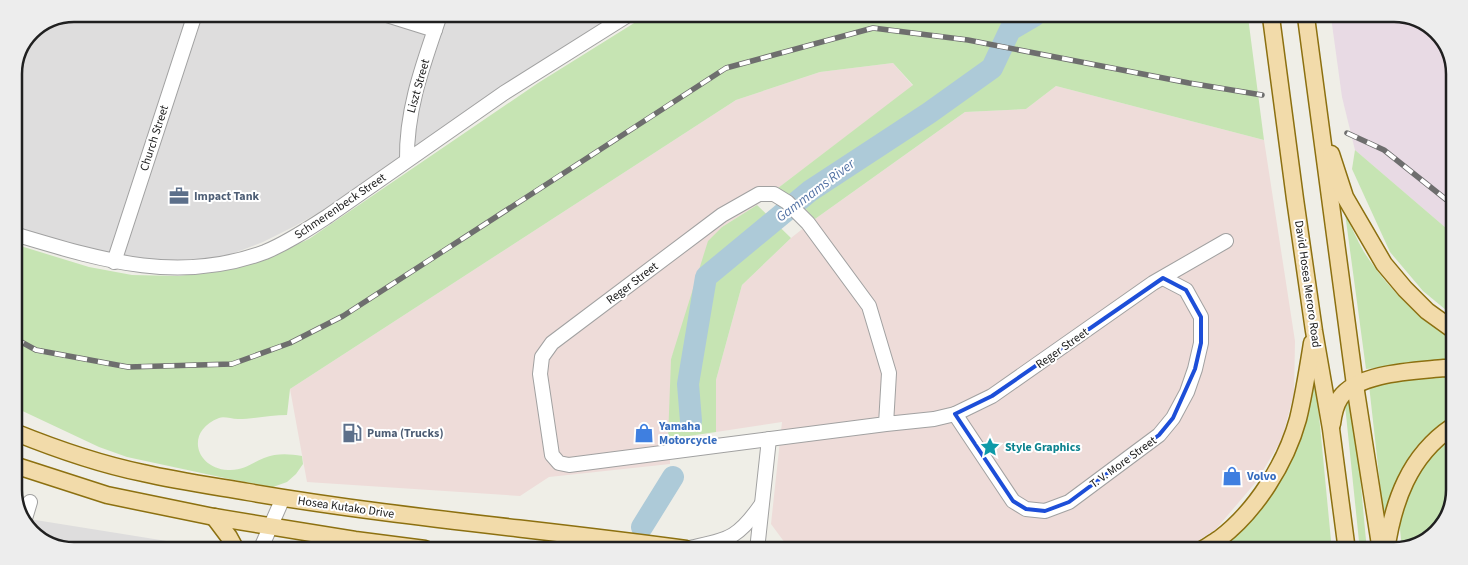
<svg xmlns="http://www.w3.org/2000/svg" width="1468" height="565" viewBox="0 0 1468 565" font-family="'Source Sans 3',sans-serif">
<style>
.residential{fill:#dedddd}
.commercial{fill:#eedcd9}
.industrial{fill:#e8dae4}
.grass{fill:#c6e4b3}
.lines{fill:none;stroke-linecap:round;stroke-linejoin:round}
.river{stroke:#adcad8;stroke-width:22}
.minor-casing{stroke:#a1a1a1;stroke-width:16}
.major-casing{stroke:#8c7010;stroke-width:19}
.minor{stroke:#fff;stroke-width:14}
.major{stroke:#f2dbaa;stroke-width:16}
.rail-casing{stroke:#6e6e6e;stroke-width:5.5}
.rail{stroke:#fff;stroke-width:4;stroke-dasharray:11;stroke-linecap:butt}
.marked{fill:none;stroke:#1d4ed8;stroke-width:4;stroke-linejoin:round}
.labels{text-anchor:middle;stroke-width:4;stroke-linejoin:round;paint-order:stroke}
.street-label{font-size:12px;fill:#202020;stroke:#fff}
.service-label{font-size:12px;font-weight:bold;fill:#4e5e75;stroke:#fff;text-anchor:start}
.shop-label{font-size:12px;font-weight:bold;fill:#366cbe;stroke:#fff;text-anchor:start}
.culture-label{font-size:12px;font-weight:bold;fill:#0d838f;stroke:#fff;text-anchor:start}
.water-label{font-size:14px;font-style:italic;fill:#5675a6;stroke:#fff}
.rim{fill:none;stroke:#202020;stroke-width:2.5}
</style>
<rect width="100%" height="100%" fill="#efeee7"/>
<!-- residential -->
<g class="residential">
<path d="M75,14H190L109,259L14,226V71L32,31Z"/>
<path d="M202,14L616,15L325,209L295,226L263,242L229,255L207,259L155,261L120,257Z"/>
<path d="M23,518L204,547V548H55L26,528Z"/>
</g>
<!-- commercial -->
<g class="commercial">
<path d="M893,63L913,86L778,188L757,205L722,227L671,359L670,464L549,477L520,496L307,482L290,389L736,100L820,72Z"/>
<path d="M1056,86L1264,140L1295,341L1294,393L1282,439L1256,482L1216,529L1182,551L821,550L788,547L771,524L782,422L716,432V380L742,285L791,238L815,219L965,112L1026,109Z"/>
</g>
<!-- industrial -->
<path class="industrial" d="M1331,17H1413L1442,38L1454,70L1453,234L1355,150L1342,97Z"/>
<!-- grass -->
<g class="grass">
<path d="M647,15L836,16L933,22L945,16L1248,17L1264,140L1056,86L1026,109L965,112L815,219L799,202L778,188L913,85L893,63L820,72L736,100L290,389L287,415C271,415 253,419 238,419C231,419 224,416 219,418C185,431 195,468 228,470C243,471 252,463 264,458C277,453 289,454 302,456L303,464L296,474L287,482L273,487L234,480L127,457L99,447L14,407V244L89,267L132,275L179,276L234,269L271,256L309,239L538,83Z"/>
<path d="M1355,150L1453,234L1452,315L1423,291L1390,252L1352,169Z"/>
<path d="M757,205L791,238L742,285L716,380V432L668,439L671,359L708,241L722,227Z"/>
<path d="M1345,213C1351,226 1357,240 1364,252C1386,286 1417,318 1452,339V362H1424L1366,369Z"/>
<path d="M1437,376L1452,377V418C1409,440 1397,476 1384,520L1369,385L1394,378Z"/>
<path d="M1316,384L1332,551H1209L1256,507L1312,386Z"/>
<path d="M1349,396L1358,455L1367,551H1360L1345,405Z"/>
<path d="M1451,433V510L1430,539L1402,549L1399,519L1421,462Z"/>
</g>
<g class="lines">
<!-- river -->
<g class="river">
<path d="M691,421L688,384L706,277L810,191L929,113L992,68L1010,30L1034,16"/>
<path d="M642,527L673,477"/>
</g>
<defs>
<g id="minor">
<path d="M387,15L435,30"/>
<path d="M407,160C406,109 424,62 440,15"/>
<path d="M14,234C98,259 177,285 265,252C287,243 308,229 328,216L504,93L628,15"/>
<path d="M114,262L195,14"/>
<path d="M955,414L1013,501L1026,509L1045,511L1069,502L1159,435L1173,418L1187,392L1195,369L1201,343V317L1186,290L1163,278"/>
<path d="M886,424L889,373L869,306L808,223L787,202L774,194H759L722,215L552,343L542,357L540,374L552,455L559,463L569,465L886,424L934,419L955,414L992,396L1153,283L1226,241"/>
<path d="M24,522L30,502"/>
<path d="M261,548L283,498"/>
<path d="M686,549C727,539 736,541 761,505"/>
<path d="M757,550L769,439"/>
</g>
<g id="major">
<path d="M1271,17L1295,199L1314,331L1331,429L1347,551"/>
<path d="M1306,17L1355,385L1381,551"/>
<path d="M1331,154L1345,197L1384,264L1405,289L1427,311L1452,329"/>
<path d="M1332,424C1333,416 1336,404 1340,398C1358,372 1416,371 1444,368L1452,369"/>
<path d="M14,432C56,449 99,464 143,473C178,481 213,486 248,492C393,517 540,529 686,549"/>
<path d="M14,465L107,495L214,517L355,540L425,549"/>
<path d="M214,517L229,537L235,548"/>
<path d="M322,549L348,542"/>
<path d="M1200,551C1206,547 1213,543 1219,539C1256,511 1286,463 1298,419C1304,394 1308,368 1312,343"/>
<path d="M1386,551C1393,502 1409,456 1452,427"/>
</g>
</defs>
<!-- minor casing -->
<use href="#minor" class="minor-casing"/>
<!-- major casing -->
<use href="#major" class="major-casing"/>
<!-- minor -->
<use href="#minor" class="minor"/>
<!-- major -->
<use href="#major" class="major"/>
<defs>
<g id="rail">
<path d="M1347,133L1384,150L1453,205"/>
<path d="M14,338L36,350L128,367L232,364L290,343L343,316L726,68L873,28L968,40L1189,83L1262,95"/>
</g>
</defs>
<!-- rail casing -->
<use href="#rail" class="rail-casing"/>
<!-- rail -->
<use href="#rail" class="rail"/>
</g>
<!-- marked area -->
<path class="marked" d="M1163,278L1186,290L1201,317V343L1195,369L1173,418L1159,435L1069,502L1045,511L1026,509L1013,501L955,414L992,396Z"/>
<!-- icons -->
<defs>
<symbol id="office-bare" viewBox="-9 -9 18 18"><path d="M-6-3h4V-5.5h4V-3h4V5H-6ZM-1-4.5V-3h2v-1.5ZM-6 0V1H6V0Z" fill="#5c6f8a" stroke="#fff" stroke-width="2.5" paint-order="stroke"/></symbol>
<symbol id="fuel-bare" viewBox="-9 -9 18 18"><path d="M-5.5-6h7V0h2V4h1.3V-2.5L3-4.5l.8-.8L6-3V5H2.5V1h-1V6h-7ZM-4.2-4.7v3.2H.2V-4.7Z" fill="#5c6f8a" stroke="#fff" stroke-width="2.5" paint-order="stroke"/></symbol>
<symbol id="shop-bare" viewBox="-9 -9 18 18"><path d="M-5-2.5h2.3a2.7 3.5 0 0 1 5.4 0H5L5.5 6h-11ZM-1.5-2.5h3a1.5 2.3 0 0 0-3 0Z" fill="#3f7fe0" stroke="#fff" stroke-width="2.5" paint-order="stroke"/></symbol>
<symbol id="sight-bare" viewBox="-9 -9 18 18"><path d="M0-6L1.8-2.2L6-1.7L2.9 1.2L3.7 5.4L0 3.3L-3.7 5.4L-2.9 1.2L-6-1.7L-1.8-2.2Z" fill="#0f9aa8" stroke="#fff" stroke-width="2.5" paint-order="stroke"/></symbol>
</defs>
<g fill-rule="evenodd">
<use href="#office-bare" x="165" y="182" width="28" height="28"/>
<use href="#fuel-bare" x="338" y="419" width="28" height="28"/>
<use href="#shop-bare" x="630" y="419" width="28" height="28"/>
<use href="#sight-bare" x="976" y="433" width="28" height="28"/>
<use href="#shop-bare" x="1218" y="462" width="28" height="28"/>
</g>
<g class="labels">
<!-- street labels -->
<g class="street-label">
<text transform="translate(418 86) rotate(-74)" y="4">Liszt Street</text>
<text transform="translate(154 138) rotate(-72)" y="4">Church Street</text>
<text transform="translate(340 206) rotate(-34)" y="4">Schmerenbeck Street</text>
<text transform="translate(632 283) rotate(-37)" y="4">Reger Street</text>
<text transform="translate(1308 284) rotate(82)" y="4">David Hosea Meroro Road</text>
<text transform="translate(1062 348) rotate(-35)" y="4">Reger Street</text>
<text transform="translate(1123 462) rotate(-36)" y="4">T. V. More Street</text>
<text transform="translate(346 507) rotate(8)" y="4">Hosea Kutako Drive</text>
</g>
<!-- service labels -->
<g class="service-label">
<text x="194" y="200">Impact Tank</text>
<text x="367" y="437">Puma (Trucks)</text>
</g>
<!-- shop labels -->
<g class="shop-label">
<text x="659" y="430">Yamaha<tspan x="659" dy="14">Motorcycle</tspan></text>
<text x="1247" y="480">Volvo</text>
</g>
<!-- culture labels -->
<g class="culture-label">
<text x="1005" y="451">Style Graphics</text>
</g>
<!-- water labels -->
<g class="water-label">
<text transform="translate(815 190) rotate(-37)" y="5">Gammams River</text>
</g>
</g>
<!-- crop -->
<path d="M0 0H1468V565H0ZM74 22H1394A52 52 0 0 1 1446 74V490A52 52 0 0 1 1394 542H74A52 52 0 0 1 22 490V74A52 52 0 0 1 74 22Z" fill="#ededed" fill-rule="evenodd"/>
<path class="rim" d="M74 22H1394A52 52 0 0 1 1446 74V490A52 52 0 0 1 1394 542H74A52 52 0 0 1 22 490V74A52 52 0 0 1 74 22Z"/>
</svg>
